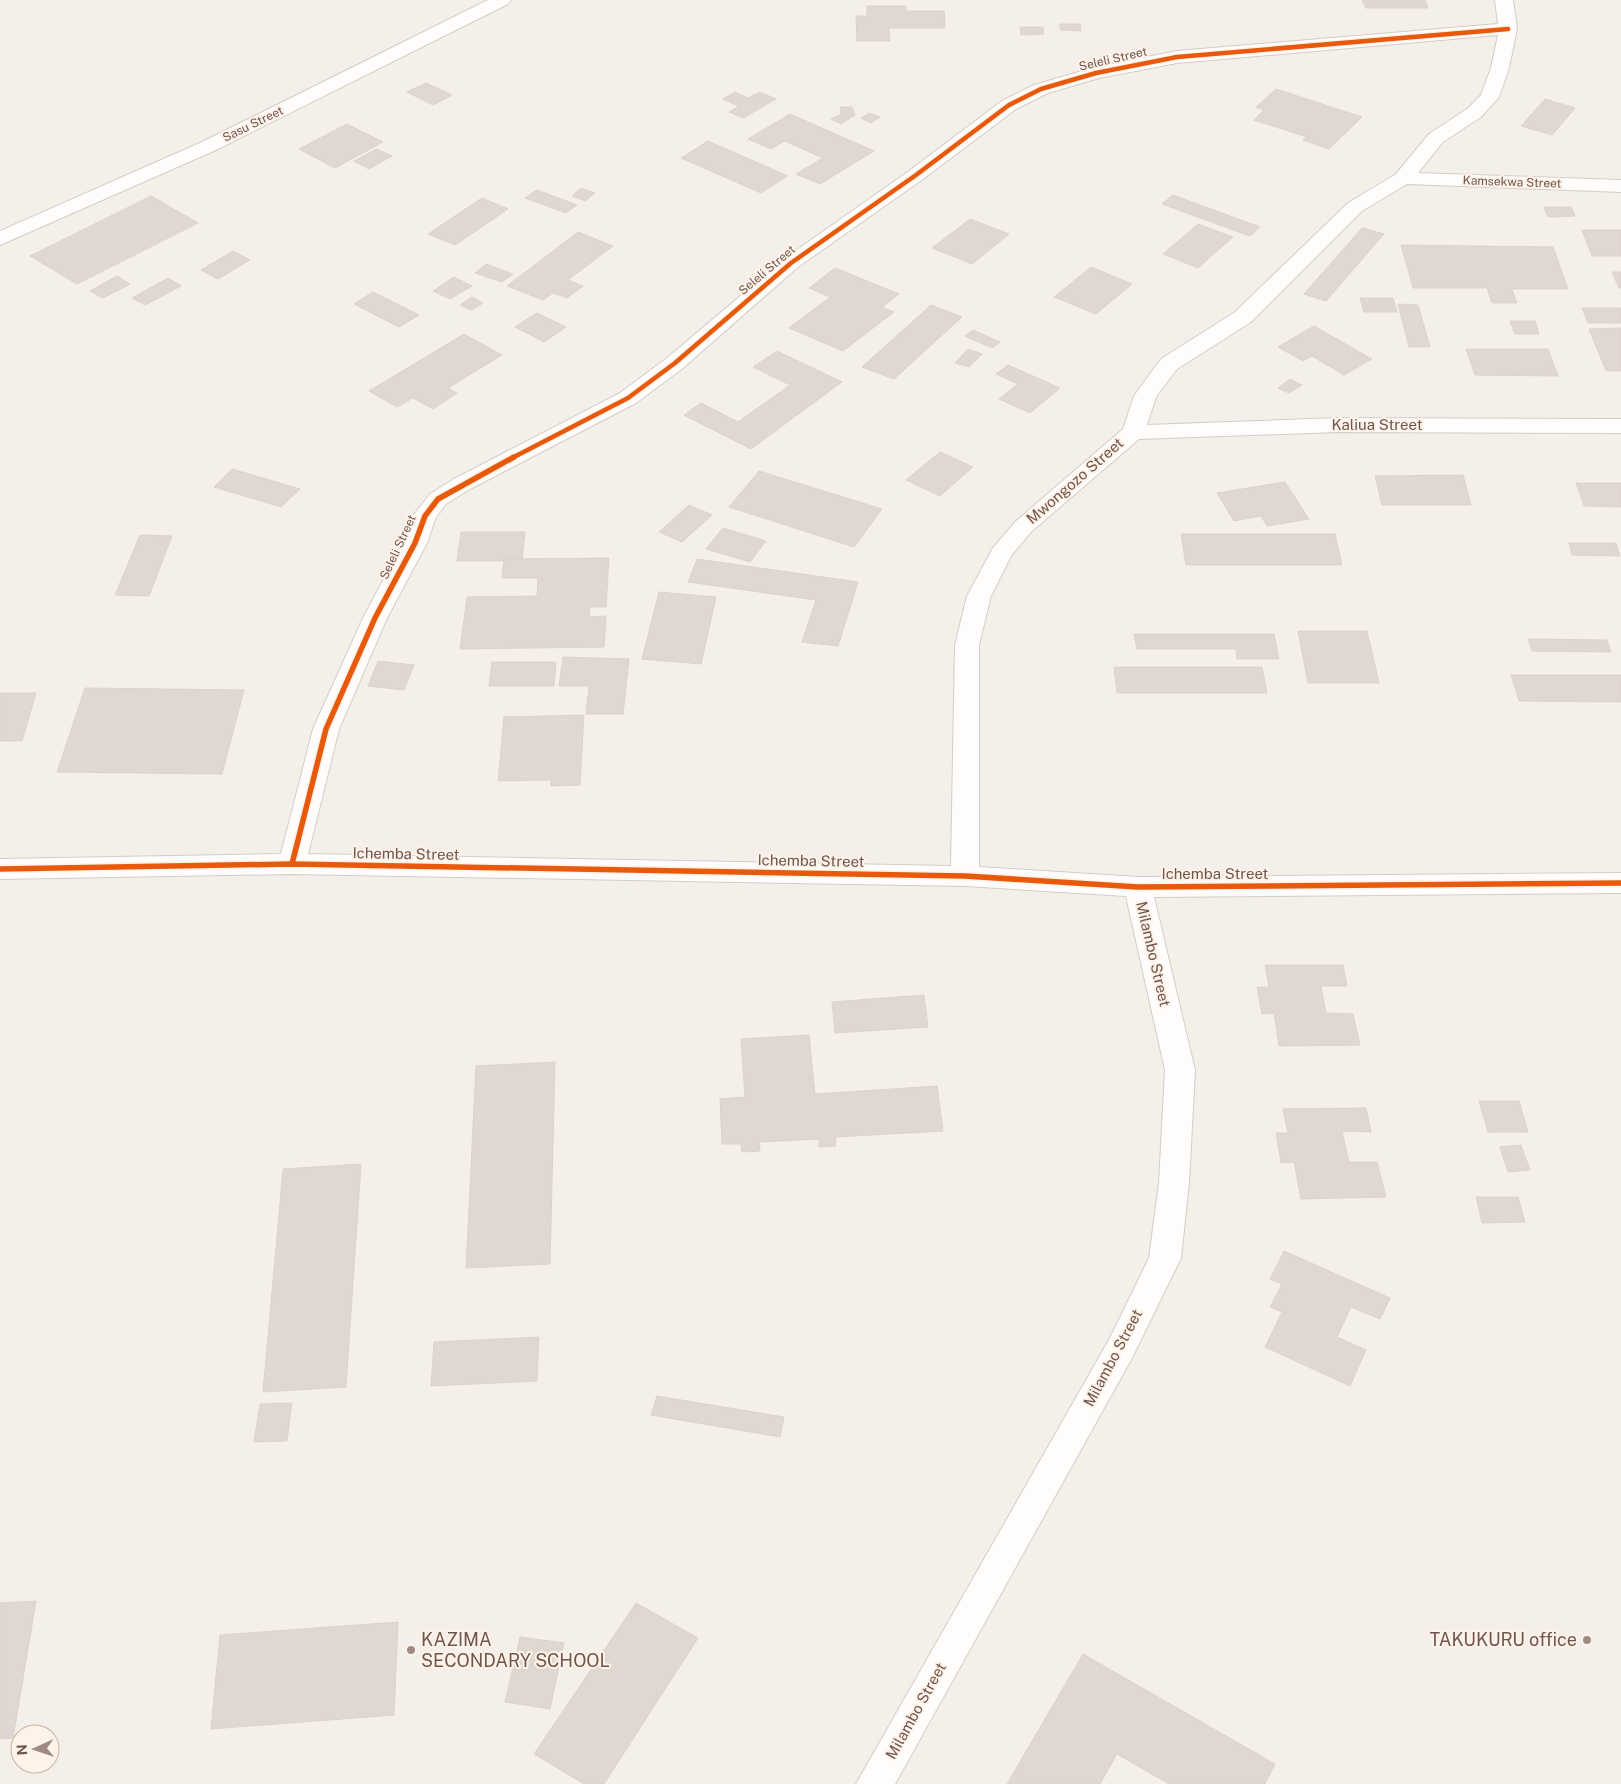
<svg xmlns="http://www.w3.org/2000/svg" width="1621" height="1784" viewBox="0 0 1621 1784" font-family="'Public Sans',sans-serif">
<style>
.building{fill:#e1d7d1;stroke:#ddd2cb}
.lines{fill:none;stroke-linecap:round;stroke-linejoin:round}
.minor-casing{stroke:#d4ccc7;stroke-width:2}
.minor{fill:#fefdfc;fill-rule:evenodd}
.cycleway-far1-casing{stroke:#fdf3e9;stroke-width:7}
.cycleway-casing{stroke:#fdf3e9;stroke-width:9}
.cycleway-far1{stroke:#e8590c;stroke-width:4.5}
.cycleway{stroke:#e8590c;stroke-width:5.5}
.poi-dot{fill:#9f8b83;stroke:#fdf3e9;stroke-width:2}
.labels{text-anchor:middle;stroke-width:4;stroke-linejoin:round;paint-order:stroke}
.far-street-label{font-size:12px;fill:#70554c;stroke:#fdf3e9}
.street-label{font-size:15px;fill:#70554c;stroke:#fdf3e9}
.near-poi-label{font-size:18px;fill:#70554c;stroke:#fdf3e9;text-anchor:start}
</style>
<rect width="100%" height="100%" fill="#f5efe9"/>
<!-- building -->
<g class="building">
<path d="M1362,0H1425L1428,8H1366Z"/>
<path d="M867,6H906V11H944L945,28H889L890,41H857L856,16H867Z"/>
<path d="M1060,24H1080L1081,31L1060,30Z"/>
<path d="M1020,27H1043L1044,34L1021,35Z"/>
<path d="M426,83L452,95L433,105L407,92Z"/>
<path d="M1276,89L1362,117L1329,149L1303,140L1307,137L1254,120L1264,110L1256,107Z"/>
<path d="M735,92L748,98L760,92L776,99L743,118L729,112L739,106L723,99Z"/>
<path d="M1545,99L1575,108L1552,135L1521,126Z"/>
<path d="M840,107H852L855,115L841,124L831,119L841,114Z"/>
<path d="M869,113L880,117L871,123L861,118Z"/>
<path d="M790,114L874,151L820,184L796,174L823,158L785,141L771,149L748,139Z"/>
<path d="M347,124L383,142L335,168L299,149Z"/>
<path d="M708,141L788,176L761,193L681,158Z"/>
<path d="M377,149L392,156L369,169L354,161Z"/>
<path d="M581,188L595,193L585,201L572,196Z"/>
<path d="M537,190L577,205L566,213L525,198Z"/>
<path d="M1173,195L1260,227L1250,236L1162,204Z"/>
<path d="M151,196L198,223L77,284L30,256Z"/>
<path d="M482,198L508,209L455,245L428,234Z"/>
<path d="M1544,207H1571L1575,216L1548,217Z"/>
<path d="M970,219L1009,234L972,264L932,248Z"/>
<path d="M1198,224L1233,237L1198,268L1163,254Z"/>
<path d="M1362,228L1384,234L1326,301L1304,294Z"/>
<path d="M1582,230H1621V256H1592Z"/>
<path d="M578,232L613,246L568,280L583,286L567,298L553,293L543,300L507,286Z"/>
<path d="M1401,245L1553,247L1568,289H1512L1517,303H1492L1487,288H1413Z"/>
<path d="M233,251L250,260L218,279L201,270Z"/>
<path d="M486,264L513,274L502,282L475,273Z"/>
<path d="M1091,267L1132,284L1096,314L1054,297Z"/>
<path d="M835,268L899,294L882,307L894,312L843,351L789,328L830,297L809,288Z"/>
<path d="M1612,272H1621V288H1619Z"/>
<path d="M117,276L130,284L103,298L90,291Z"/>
<path d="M454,277L472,286L450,299L433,291Z"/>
<path d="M168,278L181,286L145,305L132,298Z"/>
<path d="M373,292L419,315L399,327L354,304Z"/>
<path d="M472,297L483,303L471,310L460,305Z"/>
<path d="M1360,298H1393L1397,312H1364Z"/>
<path d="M1398,304L1418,305L1430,347H1409Z"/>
<path d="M931,305L962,317L894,379L862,367Z"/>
<path d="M1582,308H1621V323H1588Z"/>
<path d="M537,313L566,327L544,342L515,327Z"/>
<path d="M1510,321H1535L1539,334H1515Z"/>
<path d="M1314,326L1372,359L1344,375L1312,356L1303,361L1278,347Z"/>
<path d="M1621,328V371H1606L1589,329Z"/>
<path d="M973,330L1000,342L992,348L965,336Z"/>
<path d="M464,334L502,355L448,388L457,393L433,409L413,398L397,407L369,391Z"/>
<path d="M968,349L982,354L969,367L955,363Z"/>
<path d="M1466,349H1548L1558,376L1475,375Z"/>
<path d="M777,351L842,382L751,449L684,415L701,403L738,422L790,385L753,367Z"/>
<path d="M1008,365L1060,388L1030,413L999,399L1018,384L996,374Z"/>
<path d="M1290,379L1302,385L1289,393L1278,388Z"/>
<path d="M940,452L973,467L940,496L906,480Z"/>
<path d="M232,469L300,489L281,507L214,487Z"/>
<path d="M759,471L882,509L854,547L729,507Z"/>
<path d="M1463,475L1471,505H1382L1375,476Z"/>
<path d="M1285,482L1309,519L1267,526L1261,516L1234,521L1217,493Z"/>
<path d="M1576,483H1621V507L1584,506Z"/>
<path d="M689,505L712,515L682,542L659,532Z"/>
<path d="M723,528L766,541L750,562L706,549Z"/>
<path d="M461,532H525L522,561H457Z"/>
<path d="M1181,534H1335L1342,565H1186Z"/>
<path d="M140,535L172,536L149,596L115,595Z"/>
<path d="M1569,543H1616L1620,556L1572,555Z"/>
<path d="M609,558L606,607H590L589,617L606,616L604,647L460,649L467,597L537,596L538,578H502L504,559Z"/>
<path d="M697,559L858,582L838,646L802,642L816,600L688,582Z"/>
<path d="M659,592L716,597L701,664L642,659Z"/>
<path d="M1298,631H1367L1379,683H1308Z"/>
<path d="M1134,634H1274L1279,659H1237L1236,649H1137Z"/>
<path d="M1528,639L1607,640L1611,652L1532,651Z"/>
<path d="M563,657L629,659L623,714H586L589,686H559Z"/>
<path d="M378,661L414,665L404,690L368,686Z"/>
<path d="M492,662H556L554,686H489Z"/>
<path d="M1114,667H1262L1267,693H1117Z"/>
<path d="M1511,675H1621V702L1519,701Z"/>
<path d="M85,688L244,690L222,774L57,772Z"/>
<path d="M0,693H36L22,741H0Z"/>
<path d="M584,715L580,785L551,786V780L498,781L504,717Z"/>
<path d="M1265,965H1343L1347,986H1321L1326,1013L1353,1014L1360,1045L1279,1046L1274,1013L1262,1014L1257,987H1269Z"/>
<path d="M924,995L928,1027L835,1033L832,1002Z"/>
<path d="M809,1035L815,1094L937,1086L943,1131L835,1137L836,1146L819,1147V1139L759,1142L760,1151L742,1152L741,1144H722L720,1099L745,1097L741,1039Z"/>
<path d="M555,1062L550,1264L466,1268L476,1066Z"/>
<path d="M1479,1101H1519L1528,1132H1488Z"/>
<path d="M1366,1108L1371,1132L1342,1131L1349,1162H1377L1386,1197L1301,1199L1294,1162L1281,1163L1276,1133H1288L1283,1109Z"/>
<path d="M1521,1145L1530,1170L1508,1172L1500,1147Z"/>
<path d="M361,1164L346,1387L263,1392L283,1169Z"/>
<path d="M1476,1197H1518L1525,1222L1482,1223Z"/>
<path d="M1284,1251L1390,1298L1380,1319L1351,1307L1337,1337L1366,1350L1350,1386L1265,1347L1282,1312L1270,1307L1282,1284L1270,1279Z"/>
<path d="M539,1337L537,1381L431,1386L434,1342Z"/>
<path d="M657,1396L784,1417L780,1437L651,1415Z"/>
<path d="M292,1403L287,1441L254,1442L260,1404Z"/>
<path d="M36,1601L13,1738L0,1739V1603Z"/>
<path d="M636,1603L698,1638L604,1784H584L534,1754Z"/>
<path d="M398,1622L394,1715L211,1729L220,1635Z"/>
<path d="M520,1637L564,1643L550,1709L505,1702Z"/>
<path d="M1083,1654L1275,1764L1265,1784H1169L1117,1754L1100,1784H1007Z"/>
</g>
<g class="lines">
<defs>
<g id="minor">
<path d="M488,0H511L508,4L216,150L0,245V231L202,142Z"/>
<path d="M1495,0H1513L1517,29L1509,68L1499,97L1481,117L1443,142L1418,173L1621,180V192L1407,184L1362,211L1251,322L1177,369L1156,397L1147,425L1338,418L1621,419V433L1338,432L1139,439L1031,532L1011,556L991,596L979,645V867L1138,877L1621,873V893L1154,897L1195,1070L1189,1183L1181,1258L1132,1358L895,1784H856L1110,1338L1149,1258L1159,1183L1165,1070L1126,896L965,886L292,874L0,879V859L281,854L313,729L363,618L403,543L413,516L430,494L454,479L620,393L667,358L784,259L909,171L1002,101L1034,85L1096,67L1177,51L1498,24ZM1498,35L1491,68L1481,95L1467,109L1429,134L1396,174L1348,203L1235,312L1161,359L1134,396L1123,429L1015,522L993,548L967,596L955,645L951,866L308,854L339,729L387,618L427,543L436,517L446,504L470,489L636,403L683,368L798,267L923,179L1016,109L1048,93L1099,78L1177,63Z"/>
</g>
</defs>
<!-- minor casing -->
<use href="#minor" class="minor-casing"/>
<!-- minor -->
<use href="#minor" class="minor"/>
<defs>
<path id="cycleway-far1" d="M512,458L628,398L675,363L791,263L916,175L1009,105L1041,89L1096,73L1177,57L1508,29"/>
<g id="cycleway">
<path d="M292,864L326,729L375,618L415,543L425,516L438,499L514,457"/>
<path d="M0,869L292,864L965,876L1138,887L1621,883"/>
</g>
</defs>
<!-- cycleway-far1 casing -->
<use href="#cycleway-far1" class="cycleway-far1-casing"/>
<!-- cycleway casing -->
<use href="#cycleway" class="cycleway-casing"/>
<!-- cycleway-far1 -->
<use href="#cycleway-far1" class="cycleway-far1"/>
<!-- cycleway -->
<use href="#cycleway" class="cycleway"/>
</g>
<!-- markers -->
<g class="poi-dot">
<circle cx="1587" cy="1640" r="5"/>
<circle cx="411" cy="1650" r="5"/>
</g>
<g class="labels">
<!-- far-street labels -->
<g class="far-street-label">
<text transform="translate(1113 59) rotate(-13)" y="4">Seleli Street</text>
<text transform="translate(253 124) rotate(-26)" y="4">Sasu Street</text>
<text transform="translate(1512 182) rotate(2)" y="4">Kamsekwa Street</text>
<text transform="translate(767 270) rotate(-40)" y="4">Seleli Street</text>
<text transform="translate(398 547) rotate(-65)" y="4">Seleli Street</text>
</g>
<!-- street labels -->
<g class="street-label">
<text x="1377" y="430">Kaliua Street</text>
<text transform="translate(1075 481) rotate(-41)" y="5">Mwongozo Street</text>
<text transform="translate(406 854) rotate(1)" y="5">Ichemba Street</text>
<text transform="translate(811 861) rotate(1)" y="5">Ichemba Street</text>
<text x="1215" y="879">Ichemba Street</text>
<text transform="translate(1153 954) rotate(77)" y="5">Milambo Street</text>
<text transform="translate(1113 1358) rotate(-62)" y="5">Milambo Street</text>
<text transform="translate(916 1711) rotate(-61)" y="5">Milambo Street</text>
</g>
<!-- near-poi labels -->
<g class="near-poi-label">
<text x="421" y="1646">KAZIMA<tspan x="421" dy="21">SECONDARY SCHOOL</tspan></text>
<text x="1577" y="1646" text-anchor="end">TAKUKURU office</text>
</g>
</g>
<!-- north arrow -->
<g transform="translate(35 1749) rotate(267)"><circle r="24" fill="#fdf3e9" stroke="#c5b4aa"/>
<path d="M0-4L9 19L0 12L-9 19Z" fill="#9f8b83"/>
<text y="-8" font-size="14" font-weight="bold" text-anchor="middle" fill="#70554c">N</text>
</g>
</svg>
